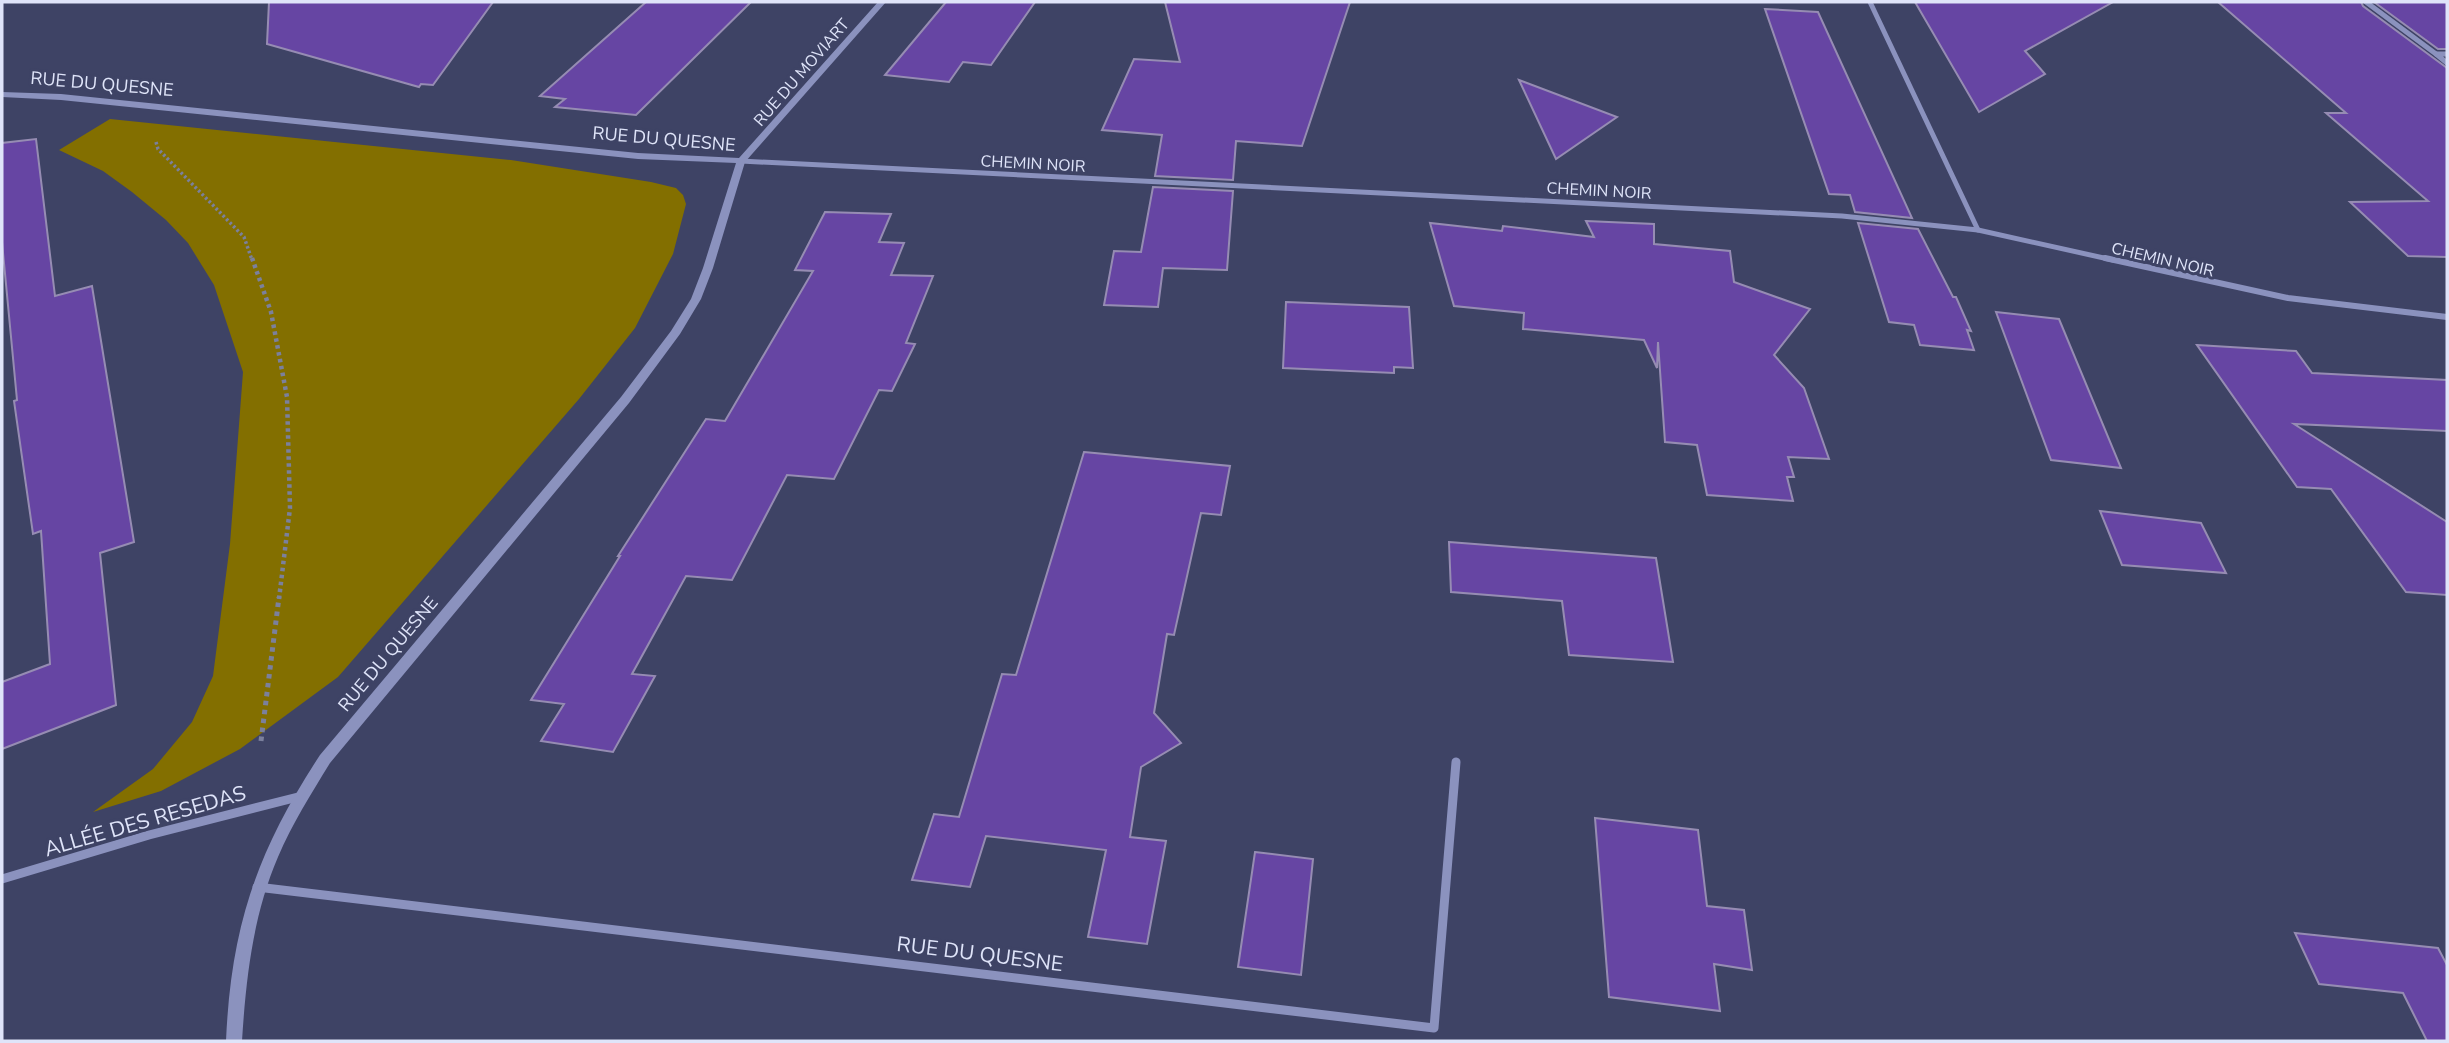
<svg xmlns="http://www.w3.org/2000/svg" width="2449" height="1043" viewBox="0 0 2449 1043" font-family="'Nunito Sans',sans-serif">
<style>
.green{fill:#836f00}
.building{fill:#6645a3;stroke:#968cb3;stroke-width:2}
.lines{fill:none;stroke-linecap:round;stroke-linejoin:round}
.path-far2{stroke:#7b809d;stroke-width:3.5;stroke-dasharray:2.5 2.5;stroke-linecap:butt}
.path-far1{stroke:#7b809d;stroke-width:4.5;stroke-dasharray:3.5 3.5;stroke-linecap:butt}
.path{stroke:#7b809d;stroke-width:5;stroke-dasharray:4.5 4.5;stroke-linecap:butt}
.minor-far2{stroke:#8b92be;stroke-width:5}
.minor-far1{stroke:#8b92be;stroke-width:6}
.minor{stroke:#8b92be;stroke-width:9}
.tertiary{fill:#8b92be;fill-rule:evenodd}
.labels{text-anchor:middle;stroke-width:6;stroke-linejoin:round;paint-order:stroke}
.far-street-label{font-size:16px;fill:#dfe4f9;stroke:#3e4365}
.street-label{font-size:18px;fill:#dfe4f9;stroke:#3e4365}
.near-street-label{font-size:21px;fill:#dfe4f9;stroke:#3e4365}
</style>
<rect width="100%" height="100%" fill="#3e4365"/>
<!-- green -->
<path class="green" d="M110,119L511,160L651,182L676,188L683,195L686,204L673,254L635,328L579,399L338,677L240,749L161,791L93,812L153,769L192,722L213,676L230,544L243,372L214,285L188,243L166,220L132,192L103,171L59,150Z"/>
<!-- building -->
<g class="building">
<path d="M269,2H493L433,85L421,84L419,87L267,44Z"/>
<path d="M646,2H751L636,115L555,107L565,99L540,96Z"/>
<path d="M946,2H1035L991,65L963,62L949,82L885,75Z"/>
<path d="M1165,2H1350L1302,146L1236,141L1233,180L1155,176L1162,135L1102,130L1134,59L1180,62Z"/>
<path d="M1915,2H2113L2025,51L2045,74L1979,112Z"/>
<path d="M2218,2H2361L2363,6L2447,68V257L2408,256L2350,202L2428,201L2326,113H2346Z"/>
<path d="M2374,2H2447V49H2438Z"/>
<path d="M1765,9L1818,12L1912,218L1855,212L1850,195L1829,194Z"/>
<path d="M1519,80L1617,117L1556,159Z"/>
<path d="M36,139L55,296L92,286L134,542L100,553L116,705L2,749V682L50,664L41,531L33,534L14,401L17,400L2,242V143Z"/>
<path d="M1153,187L1233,191L1227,270L1163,268L1158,307L1104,305L1114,251L1141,252Z"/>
<path d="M825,212L891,214L879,242L904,243L891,275L933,276L906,343L915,344L892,391L879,390L834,479L787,475L732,580L686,576L632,674L655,676L613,752L541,741L564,704L531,700L620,556H618L706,419L725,421L813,271L795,270Z"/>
<path d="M1586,221L1654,224V244L1730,251L1734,282L1810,309L1774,355L1804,388L1829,459L1788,457L1794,477H1787L1793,501L1707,495L1697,445L1665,442L1658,342L1657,368L1644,340L1523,329L1524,313L1454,306L1430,223L1502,231L1503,226L1594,237Z"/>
<path d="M1858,223L1918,229L1953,297H1956L1971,331L1967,330L1974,350L1920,345L1914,325L1889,322Z"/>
<path d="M1286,302L1409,307L1413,368L1394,367V373L1283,368Z"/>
<path d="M1996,312L2059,319L2121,468L2051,460Z"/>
<path d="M2197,345L2296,351L2312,373L2447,380V431L2294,424L2447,522V595L2406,592L2331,489L2297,487Z"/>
<path d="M1084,452L1230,466L1221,515L1201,513L1174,635L1167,634L1154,713L1181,743L1141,767L1130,837L1166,841L1147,944L1088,937L1106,850L986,836L970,887L912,880L934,814L959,817L1002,674L1016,675Z"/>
<path d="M2100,511L2201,523L2226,573L2122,565Z"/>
<path d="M1449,542L1656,558L1673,662L1569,655L1562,601L1451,592Z"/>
<path d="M1595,818L1698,830L1707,906L1744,910L1752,970L1714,964L1720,1011L1609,997Z"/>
<path d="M1255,852L1313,859L1301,975L1238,967Z"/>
<path d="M2295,933L2438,948L2447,965V1041H2427L2403,993L2319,984Z"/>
</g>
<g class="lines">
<!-- path-far2 -->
<path class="path-far2" d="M156,142L158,149L244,237L252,260"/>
<!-- path-far1 -->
<path class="path-far1" d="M252,258L271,312L287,397L290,508L279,599"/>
<!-- path -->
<path class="path" d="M261,741L279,597"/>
<!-- minor-far2 -->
<g class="minor-far2">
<path d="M1870,2L1978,230"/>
<path d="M2366,2L2436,54"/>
<path d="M2447,54H2436L2447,63"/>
<path d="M741,161L1842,216L1978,230L2113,260"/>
</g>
<!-- minor-far1 -->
<path class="minor-far1" d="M2105,258L2288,298L2447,317"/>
<!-- minor -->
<g class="minor">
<path d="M2,879L149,835L298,797"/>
<path d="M257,887L1434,1028L1456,762"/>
</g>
<!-- tertiary -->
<path class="tertiary" d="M878,2H886L745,162L713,268L701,299L680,334L629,403L330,763C311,794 292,824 278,857C253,915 246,978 242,1041H226C231,926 257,851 320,755L621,397L671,331L691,299L703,268L736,163L638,159L61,100L2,97V92L61,94L638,153L739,158Z"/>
</g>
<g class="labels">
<!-- far-street labels -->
<g class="far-street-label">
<text transform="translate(801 72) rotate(-49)" y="6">RUE DU MOVIART</text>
<text transform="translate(1033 163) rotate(3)" y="6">CHEMIN NOIR</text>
<text transform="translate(1599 190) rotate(3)" y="6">CHEMIN NOIR</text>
<text transform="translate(2163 259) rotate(13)" y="6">CHEMIN NOIR</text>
</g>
<!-- street labels -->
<g class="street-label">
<text transform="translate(102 84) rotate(5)" y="6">RUE DU QUESNE</text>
<text transform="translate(664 139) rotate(5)" y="6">RUE DU QUESNE</text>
<text transform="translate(388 654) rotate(-50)" y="6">RUE DU QUESNE</text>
</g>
<!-- near-street labels -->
<g class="near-street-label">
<text transform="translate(145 821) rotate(-16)" y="7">ALLÉE DES RESEDAS</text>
<text transform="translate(980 954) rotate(7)" y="7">RUE DU QUESNE</text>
</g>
</g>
<!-- border -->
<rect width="2449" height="1043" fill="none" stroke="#dfe4f9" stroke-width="7"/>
</svg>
